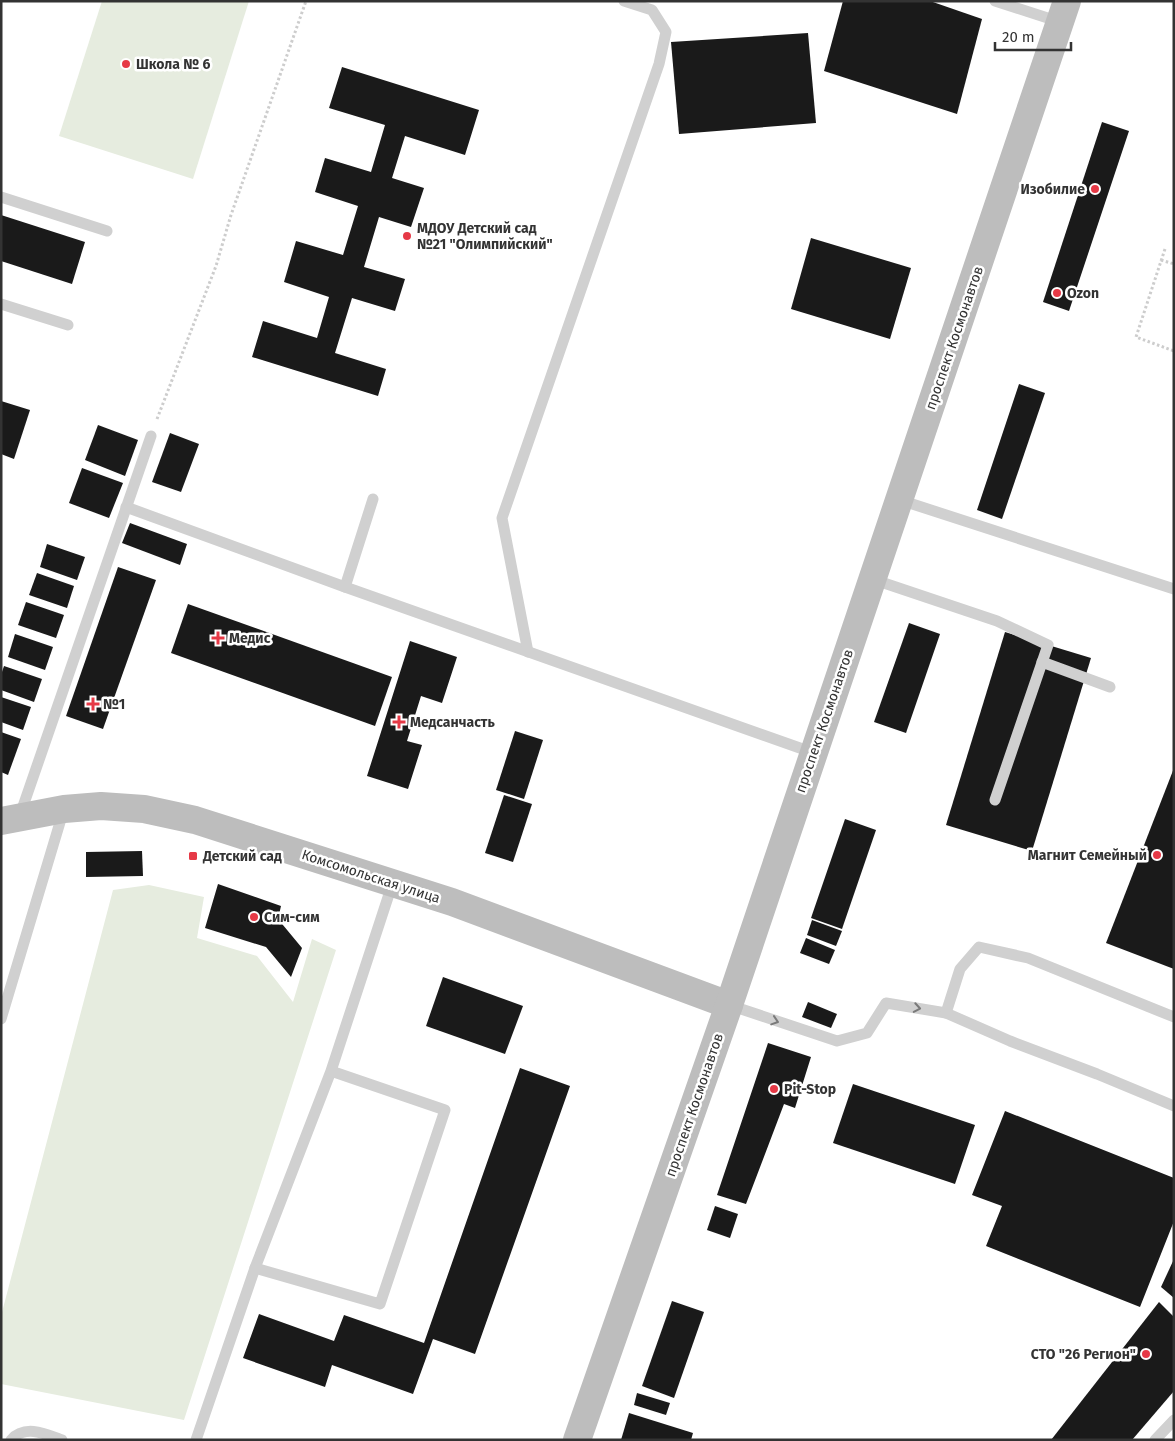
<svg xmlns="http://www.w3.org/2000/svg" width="1175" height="1441" viewBox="0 0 1175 1441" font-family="'Fira Sans',sans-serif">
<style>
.green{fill:#e6ecdf}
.building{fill:#1a1a1a}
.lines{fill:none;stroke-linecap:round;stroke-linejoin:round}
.path{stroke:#cdcdcd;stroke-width:3;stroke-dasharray:2.5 2.5;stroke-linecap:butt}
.lane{stroke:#d0d0d0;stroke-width:11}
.secondary{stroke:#bdbdbd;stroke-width:28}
.oneway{stroke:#7a7a7a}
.poi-dot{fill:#e63946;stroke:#fff;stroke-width:2}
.labels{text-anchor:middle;stroke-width:5;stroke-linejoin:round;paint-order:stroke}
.poi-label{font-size:14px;font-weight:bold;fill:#333;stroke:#fff;text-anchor:start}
.street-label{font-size:14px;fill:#333;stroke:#fff}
</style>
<rect width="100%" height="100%" fill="#fff"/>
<!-- green -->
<g class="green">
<path d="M102,1H249L193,179L59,136Z"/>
<path d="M149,885L204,897L197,938L257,956L293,1002L312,939L336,950L184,1420L1,1384V1316L113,890Z"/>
</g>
<!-- building -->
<g class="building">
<path d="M843,1H930L982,19L957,114L824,71Z"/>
<path d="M808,33L816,123L679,134L671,42Z"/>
<path d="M342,67L479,110L465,155L405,136L392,178L424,188L411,227L379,217L364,267L405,279L395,311L352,298L335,353L386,369L378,396L252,357L263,321L317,338L329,297L284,282L296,241L343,255L358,206L315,192L325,158L371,172L385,125L329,108Z"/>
<path d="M1102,122L1129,131L1069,311L1043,302Z"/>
<path d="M1,215L85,242L72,284L1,261Z"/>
<path d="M811,238L911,268L890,339L791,309Z"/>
<path d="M1019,384L1045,393L1002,519L977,510Z"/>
<path d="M1,401L30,410L14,459L1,454Z"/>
<path d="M98,425L138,440L125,476L85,460Z"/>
<path d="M170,433L199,444L181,492L152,482Z"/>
<path d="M82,468L123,483L109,518L69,503Z"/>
<path d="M130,523L187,544L180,565L122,543Z"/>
<path d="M47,544L85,557L77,580L40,567Z"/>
<path d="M118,567L156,580L103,729L66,716Z"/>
<path d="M37,573L74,586L67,608L29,595Z"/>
<path d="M26,602L64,615L56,638L18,625Z"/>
<path d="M188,604L392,677L375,726L171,653Z"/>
<path d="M909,623L940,634L906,733L874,722Z"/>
<path d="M1005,632L1091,658L1032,851L946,825Z"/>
<path d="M15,634L53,647L45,670L8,657Z"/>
<path d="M410,641L457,657L442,703L421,696L407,741L422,745L408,789L367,776Z"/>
<path d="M4,666L42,679L34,702L1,690V675Z"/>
<path d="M1,697L31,707L23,730L1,722Z"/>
<path d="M515,731L543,740L524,799L496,790Z"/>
<path d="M1,732L21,739L8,775L1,772Z"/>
<path d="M1174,768V969L1106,943Z"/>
<path d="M504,795L532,804L513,862L485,853Z"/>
<path d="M845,819L876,830L842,929L811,918Z"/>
<path d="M142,851L143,876L86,877V852Z"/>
<path d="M218,884L281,906L278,919L302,948L291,977L266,947L205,928Z"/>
<path d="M812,920L842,931L836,946L807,935Z"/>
<path d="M806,938L835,950L829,964L800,953Z"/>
<path d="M443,977L523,1006L505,1054L426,1026Z"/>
<path d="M808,1002L837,1014L831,1028L802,1017Z"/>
<path d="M768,1043L811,1057L795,1108L784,1104L746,1204L717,1195Z"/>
<path d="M520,1068L570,1086L475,1354L433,1339L413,1394L332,1365L325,1387L243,1358L259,1314L334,1341L344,1315L424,1343Z"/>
<path d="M853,1084L975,1125L955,1184L833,1143Z"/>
<path d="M1005,1111L1174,1178V1221L1140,1307L986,1246L1002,1206L972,1195Z"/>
<path d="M715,1206L738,1214L730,1238L707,1230Z"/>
<path d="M1174,1259V1298L1161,1287Z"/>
<path d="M672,1301L704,1312L674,1398L642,1386Z"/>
<path d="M1159,1302L1174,1317V1391L1132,1440H1051Z"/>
<path d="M637,1393L670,1403L666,1415L634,1405Z"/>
<path d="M629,1413L693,1433L691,1440H621Z"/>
</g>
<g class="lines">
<!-- path -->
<g class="path">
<path d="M1165,249L1136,337L1174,351"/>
<path d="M1161,260L1174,264"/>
<path d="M157,419L216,266L231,215L306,1"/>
</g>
<!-- lane -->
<g class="lane">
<path d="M995,1L1060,22"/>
<path d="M1,197L107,231"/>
<path d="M1,304L68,325"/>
<path d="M373,499L345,587L814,753"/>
<path d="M900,500L1174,589"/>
<path d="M126,507L345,587"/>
<path d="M872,579L997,621L1048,645L995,800"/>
<path d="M528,652L502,518L659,64L666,32L652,10L624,1"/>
<path d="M1042,662L1110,687"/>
<path d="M20,815L151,436"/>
<path d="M729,1005L837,1041L867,1033L886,1003L946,1013"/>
<path d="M1174,1017L1028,958L979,947L960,969L946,1013L1010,1041L1097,1074L1174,1106"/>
<path d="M1,1019L64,809"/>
<path d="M331,1071L445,1110L380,1304L255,1268L331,1071L393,882"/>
<path d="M11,1440C25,1424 46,1434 62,1440"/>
<path d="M196,1440L255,1268"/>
<path d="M1155,1440L1174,1420"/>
</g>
<!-- secondary -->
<g class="secondary">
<path d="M1,821L64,809L101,806L144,809L195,820L452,902L729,1005"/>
<path d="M577,1440L729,1005L1067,1"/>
</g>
</g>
<!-- one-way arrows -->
<defs><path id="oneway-chevron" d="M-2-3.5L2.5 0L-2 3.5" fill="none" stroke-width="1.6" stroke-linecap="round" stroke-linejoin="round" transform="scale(1.25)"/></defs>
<g class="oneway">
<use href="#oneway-chevron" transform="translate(917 1008) rotate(10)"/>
<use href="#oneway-chevron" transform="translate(775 1021) rotate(18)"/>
</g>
<!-- markers -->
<g class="poi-dot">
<circle cx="126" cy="64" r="5"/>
<circle cx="1095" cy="189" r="5"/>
<circle cx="407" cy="236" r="5"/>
<circle cx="1057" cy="293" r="5"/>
<path d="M215.5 630.5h5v5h5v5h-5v5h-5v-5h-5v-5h5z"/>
<path d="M90.5 696.5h5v5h5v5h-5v5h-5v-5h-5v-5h5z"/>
<path d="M396.5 714.5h5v5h5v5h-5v5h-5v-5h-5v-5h5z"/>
<circle cx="1157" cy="855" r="5"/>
<rect x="188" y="851" width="10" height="10" rx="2.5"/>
<circle cx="254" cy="917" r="5"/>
<circle cx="774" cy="1089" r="5"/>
<circle cx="1146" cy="1354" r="5"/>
</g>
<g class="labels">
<!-- poi labels -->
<g class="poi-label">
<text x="136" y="69">Школа № 6</text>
<text x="1085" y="194" text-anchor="end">Изобилие</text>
<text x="417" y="233">МДОУ Детский сад<tspan x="417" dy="16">№21 "Олимпийский"</tspan></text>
<text x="1067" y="298">Ozon</text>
<text x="229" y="643">Медис</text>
<text x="103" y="709">№1</text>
<text x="410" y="727">Медсанчасть</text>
<text x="1147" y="860" text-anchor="end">Магнит Семейный</text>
<text x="203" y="861">Детский сад</text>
<text x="264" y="922">Сим-сим</text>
<text x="784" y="1094">Pit-Stop</text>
<text x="1136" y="1359" text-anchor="end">СТО "26 Регион"</text>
</g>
<!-- street labels -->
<g class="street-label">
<text transform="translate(954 338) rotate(-71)" y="5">проспект Космонавтов</text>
<text transform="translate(824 721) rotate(-71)" y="5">проспект Космонавтов</text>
<text transform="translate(371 876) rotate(18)" y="5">Комсомольская улица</text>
<text transform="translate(694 1105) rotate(-71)" y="5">проспект Космонавтов</text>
</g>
</g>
<!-- border -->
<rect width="1175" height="1441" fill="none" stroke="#333333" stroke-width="5"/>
<!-- scale -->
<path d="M995 42v8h76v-8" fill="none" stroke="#333333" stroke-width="2.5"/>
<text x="1002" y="42" font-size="15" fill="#333333" stroke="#ffffff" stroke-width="4" paint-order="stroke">20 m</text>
</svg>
